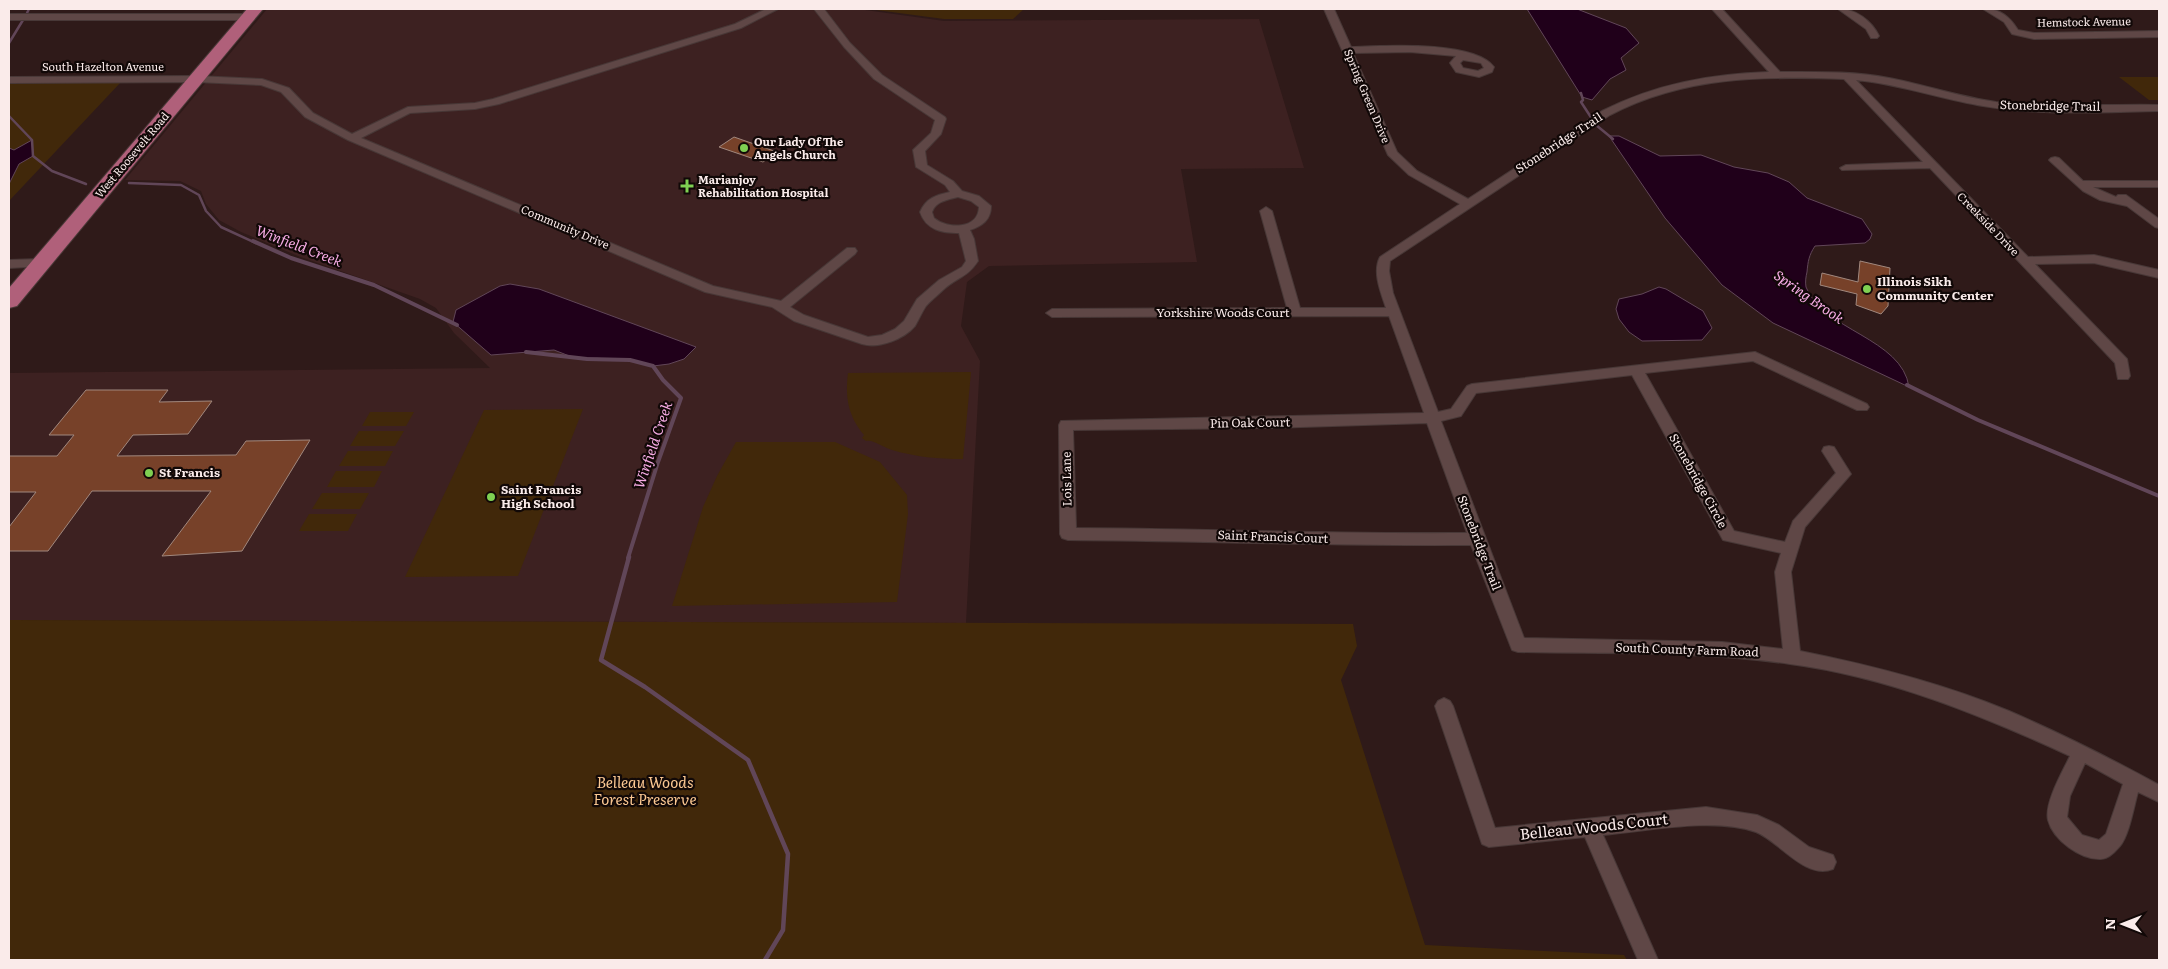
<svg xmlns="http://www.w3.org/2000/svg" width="2168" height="969" viewBox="0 0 2168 969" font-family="Literata,serif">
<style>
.built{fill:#3d2121}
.green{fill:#41280a}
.water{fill:#20001a;stroke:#614658}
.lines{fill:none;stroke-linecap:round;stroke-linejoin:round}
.stream-far2{stroke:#614658;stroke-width:2.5}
.stream-far1{stroke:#614658;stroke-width:4}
.stream{stroke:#614658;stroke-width:4.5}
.building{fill:#774129;stroke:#a1887e}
.street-casing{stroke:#483837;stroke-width:2}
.primary-casing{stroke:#483837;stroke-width:2}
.street{fill:#5f4746;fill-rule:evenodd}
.primary{fill:#b0607a;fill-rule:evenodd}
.poi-dot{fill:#7fd052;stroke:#110807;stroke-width:2}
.labels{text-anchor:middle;stroke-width:4.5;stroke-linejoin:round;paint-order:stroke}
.far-street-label{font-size:11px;fill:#faebea;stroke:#110807}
.far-poi-label{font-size:11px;font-weight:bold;fill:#faebea;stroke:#110807;text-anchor:start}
.street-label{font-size:12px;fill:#faebea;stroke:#110807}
.poi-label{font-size:12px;font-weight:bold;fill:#faebea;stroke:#110807;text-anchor:start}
.water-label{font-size:14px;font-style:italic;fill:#f7ace5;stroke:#110807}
.near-park-label{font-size:15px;font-style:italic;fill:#fcc892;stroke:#110807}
.near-street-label{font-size:15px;fill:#faebea;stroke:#110807}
</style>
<rect width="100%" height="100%" fill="#2f1a19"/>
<!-- built -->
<path class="built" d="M267,9H858L944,21L1259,19L1304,168L1181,169L1197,262L989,266L967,282L961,326L980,361L966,623L9,620V373L490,368L454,333L436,308L420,299L298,256L241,232L219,220L206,204L201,191L180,181L125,180Z"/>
<!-- green -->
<g class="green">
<path d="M869,9H1024L1013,19H944Z"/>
<path d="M2119,77H2159V100H2149Z"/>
<path d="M9,82H121L9,201Z"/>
<path d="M971,372L963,459C938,459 916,457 892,450C884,448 873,439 866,441L862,438L864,435C848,416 845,397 848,373Z"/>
<path d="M583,409L518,576L405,577L484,410Z"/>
<path d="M370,412H414L406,426H362Z"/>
<path d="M359,431H404L395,446H350Z"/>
<path d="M736,442H835L880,462L907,495L908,514L897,602L672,606L703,507L717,476Z"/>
<path d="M348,451H393L385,466H339Z"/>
<path d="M336,471H382L374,487H327Z"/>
<path d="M322,493H369L360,509H312Z"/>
<path d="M309,514H357L348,531H299Z"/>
<path d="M9,620L1353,624L1357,646L1341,680L1425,945L1624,955L1627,960H9Z"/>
</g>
<!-- water -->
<g class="water">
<path d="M1527,9H1577L1626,28L1639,43L1621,58L1626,70L1610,79L1592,100L1582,97Z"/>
<path d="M1609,136H1619L1660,156L1701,155L1734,167L1768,173L1789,182L1807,198L1862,219L1872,234L1870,239L1865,243L1815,246C1809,255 1808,261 1807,272C1806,276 1805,282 1806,287C1822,330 1902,338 1909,387L1773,323L1722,285L1665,218Z"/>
<path d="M32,140L33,156L19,164L9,184V148L14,150Z"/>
<path d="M510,284L539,289L696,347L684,359L669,364L653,366L630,360L572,357L554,350L491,355L453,322L456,310L500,286Z"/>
<path d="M1659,287L1666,289L1703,311L1712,328L1702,340L1642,341L1629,332L1619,319L1616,309L1619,299L1642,294Z"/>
</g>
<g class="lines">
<!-- stream-far2 -->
<g class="stream-far2">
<path d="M27,13L29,9"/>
<path d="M9,43L23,20"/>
<path d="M1581,93L1583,100L1581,102L1596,125L1613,139"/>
<path d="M9,116L32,140L33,156L52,171L86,184"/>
<path d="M129,183L181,185L199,195L206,211L221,227L256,243"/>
</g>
<!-- stream-far1 -->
<g class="stream-far1">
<path d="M253,241L291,258L374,285L457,325"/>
<path d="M526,352L587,359L630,360L653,366L663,380L681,398L658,462L628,558"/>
<path d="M1907,385L1978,420L2159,496"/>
</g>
<!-- stream -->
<path class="stream" d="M629,557L601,660L645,687L748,760L788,854L783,930L765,960"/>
</g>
<!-- building -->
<g class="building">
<path d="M734,137L777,152L763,162L719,147Z"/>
<path d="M1860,261L1890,268L1888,306L1881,314L1856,305L1857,294L1820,285L1822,273L1858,282Z"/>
<path d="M86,390H168L159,402L212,401L188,434L133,435L117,456L236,455L246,441L310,440L242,551L162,556L211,491H92L48,551H9V527L36,492H9V456H57L74,435H49Z"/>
</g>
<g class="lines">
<defs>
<g id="street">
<path d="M766,9H778L741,28L499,104L475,109L410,113L361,138L713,286L781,301L847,248H855L857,251L855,254L790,307L804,315L868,337L882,335L895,329L904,321L917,299L939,280L962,267L966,261L959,233C942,233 926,230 920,212C926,198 936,195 950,192L945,185L916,167L913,150L931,133L935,120L874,79L844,47L814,9H824L850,43L882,75L945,117L946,119L941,134L925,151L927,165L953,181L962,191L979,196L991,206C991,220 982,226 970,230L974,239L978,261C967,278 957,277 943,290C938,295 931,300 926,306C922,312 919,319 915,326C904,339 879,349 862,344L794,321L772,307L705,292L348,140L305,117L281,92L261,85L197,82L9,83V77L197,76L262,79L289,88L313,113L352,134L408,107L475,103L493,99L735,24ZM958,197L971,201L979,207C978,230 947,229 934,218L932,212C936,201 947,200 958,197Z"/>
<path d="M1324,9H1334L1351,47C1383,46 1474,40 1494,67L1492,72L1479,77L1456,72L1450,63L1456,56L1410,52L1353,53L1397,152L1417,171L1468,199L1602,111C1655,84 1710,74 1769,72L1712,9H1722L1780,72C1817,72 1853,71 1889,78C1925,85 1960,97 1996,102C2051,108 2105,104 2159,105V111C2101,112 2041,116 1983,106C1940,99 1900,84 1856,80L2028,257L2094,255L2159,270V278L2094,263L2035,264L2127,359L2130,376L2128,379H2118L2115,363L1930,168L1842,170L1840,168L1846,165L1923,162L1844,79C1761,76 1685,76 1610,115L1393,259L1390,261L1389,271L1393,293L1438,412L1451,409L1467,386L1472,384L1755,352L1867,404L1869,407L1867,410H1857L1753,361L1645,373L1734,531L1785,542L1793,521L1836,473L1822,451L1824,447L1829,446L1834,447L1851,474L1805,527L1791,572L1800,651C1870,665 1942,683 2009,711C2060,733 2110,758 2159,785V802L2138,792C2134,806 2129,836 2120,846C2115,852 2108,859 2101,859C2081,860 2053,840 2048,820C2044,803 2063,771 2070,756C1981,715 1888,677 1790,664C1700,651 1609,654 1518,652L1512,650L1471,545C1337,546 1203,541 1068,540L1062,538L1060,534L1059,425L1061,421L1424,413L1389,316L1052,317L1046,313L1052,309L1287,308L1260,211L1266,207L1272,211L1300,308H1386C1381,293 1372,272 1380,257L1460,204L1409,175L1388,155ZM1463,60L1481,63L1484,68L1478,71L1463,68L1460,63ZM1632,375L1723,540L1781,553L1775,572L1783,649L1722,642L1524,638L1441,421L1461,416L1476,393ZM1427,423L1467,533C1337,534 1206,529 1076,528L1073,430L1266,428ZM2085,763L2123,784L2106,834L2099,840L2082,835L2067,817L2070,796Z"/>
<path d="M1838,9C1855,8 1872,21 1879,36L1877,38H1871L1866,29Z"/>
<path d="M1983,9C2000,8 2010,17 2018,30L2034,33L2159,31V37L2034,39L2012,34L2004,22Z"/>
<path d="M9,14H248L253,17L248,20H9Z"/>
<path d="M2055,157L2059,158L2083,181H2159V187H2093L2116,197L2118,195H2126L2159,219V228L2155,227L2127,206L2100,200L2083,191L2051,162L2049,160L2051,158Z"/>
<path d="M40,259L44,260L46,263L44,266L9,268V260Z"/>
<path d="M1444,698L1450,701L1453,706L1495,828L1706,807L1757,815L1779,825L1809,847L1833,855L1836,862L1833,869C1805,880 1779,841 1756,832C1714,817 1648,831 1603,835L1658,960H1638L1585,837L1489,847L1482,844L1435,706L1438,701Z"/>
</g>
<path id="primary" d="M247,9H263L17,306L9,308V288Z"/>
</defs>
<!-- street casing -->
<use href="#street" class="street-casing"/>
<!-- primary casing -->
<use href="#primary" class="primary-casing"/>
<!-- street -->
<use href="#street" class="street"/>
<!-- primary -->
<use href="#primary" class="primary"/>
</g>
<!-- markers -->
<g class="poi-dot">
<circle cx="744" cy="148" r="5"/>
<path d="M684.5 178.5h5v5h5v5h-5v5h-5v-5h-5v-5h5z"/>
<circle cx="1867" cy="289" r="5"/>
<circle cx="149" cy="473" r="5"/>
<circle cx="491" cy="497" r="5"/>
</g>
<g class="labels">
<!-- far-street labels -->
<g class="far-street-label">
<text transform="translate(2084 22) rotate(-1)" y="4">Hemstock Avenue</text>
<text x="103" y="71">South Hazelton Avenue</text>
<text transform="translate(1367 96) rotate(67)" y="4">Spring Green Drive</text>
<text transform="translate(132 155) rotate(-50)" y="4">West Roosevelt Road</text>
<text transform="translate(1988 224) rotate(46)" y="4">Creekside Drive</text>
<text transform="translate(565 227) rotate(23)" y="4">Community Drive</text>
</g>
<!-- far-poi labels -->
<g class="far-poi-label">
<text x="754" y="146">Our Lady Of The<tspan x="754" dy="13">Angels Church</tspan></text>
<text x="698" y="184">Marianjoy<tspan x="698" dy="13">Rehabilitation Hospital</tspan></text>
</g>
<!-- street labels -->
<g class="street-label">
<text transform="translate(2050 106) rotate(1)" y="4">Stonebridge Trail</text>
<text transform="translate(1559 143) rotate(-33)" y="4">Stonebridge Trail</text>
<text x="1223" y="317">Yorkshire Woods Court</text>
<text transform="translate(1250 423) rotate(-1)" y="4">Pin Oak Court</text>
<text transform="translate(1067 479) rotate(-91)" y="4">Lois Lane</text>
<text transform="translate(1698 481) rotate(61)" y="4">Stonebridge Circle</text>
<text transform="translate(1273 537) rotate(2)" y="4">Saint Francis Court</text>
<text transform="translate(1479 543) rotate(69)" y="4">Stonebridge Trail</text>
<text transform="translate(1687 650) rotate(2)" y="4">South County Farm Road</text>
</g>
<!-- poi labels -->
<g class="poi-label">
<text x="1877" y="286">Illinois Sikh<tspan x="1877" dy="14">Community Center</tspan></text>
<text x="159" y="477">St Francis</text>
<text x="501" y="494">Saint Francis<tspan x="501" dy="14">High School</tspan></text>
</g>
<!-- water labels -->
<g class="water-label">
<text transform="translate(299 246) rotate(21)" y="5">Winfield Creek</text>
<text transform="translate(1809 297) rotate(35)" y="5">Spring Brook</text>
<text transform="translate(653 445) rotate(-71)" y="5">Winfield Creek</text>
</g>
<!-- near-park labels -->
<g class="near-park-label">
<text x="645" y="788">Belleau Woods<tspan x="645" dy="17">Forest Preserve</tspan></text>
</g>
<!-- near-street labels -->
<g class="near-street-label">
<text transform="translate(1594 827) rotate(-6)" y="5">Belleau Woods Court</text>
</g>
</g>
<!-- border -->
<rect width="2168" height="969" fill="none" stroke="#faebea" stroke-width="20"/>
<!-- north arrow -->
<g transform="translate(2123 924) rotate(270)" stroke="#110807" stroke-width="4" paint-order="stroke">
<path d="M0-4L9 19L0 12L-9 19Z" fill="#faebea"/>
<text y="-8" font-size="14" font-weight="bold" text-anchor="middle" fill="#faebea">N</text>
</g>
</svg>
